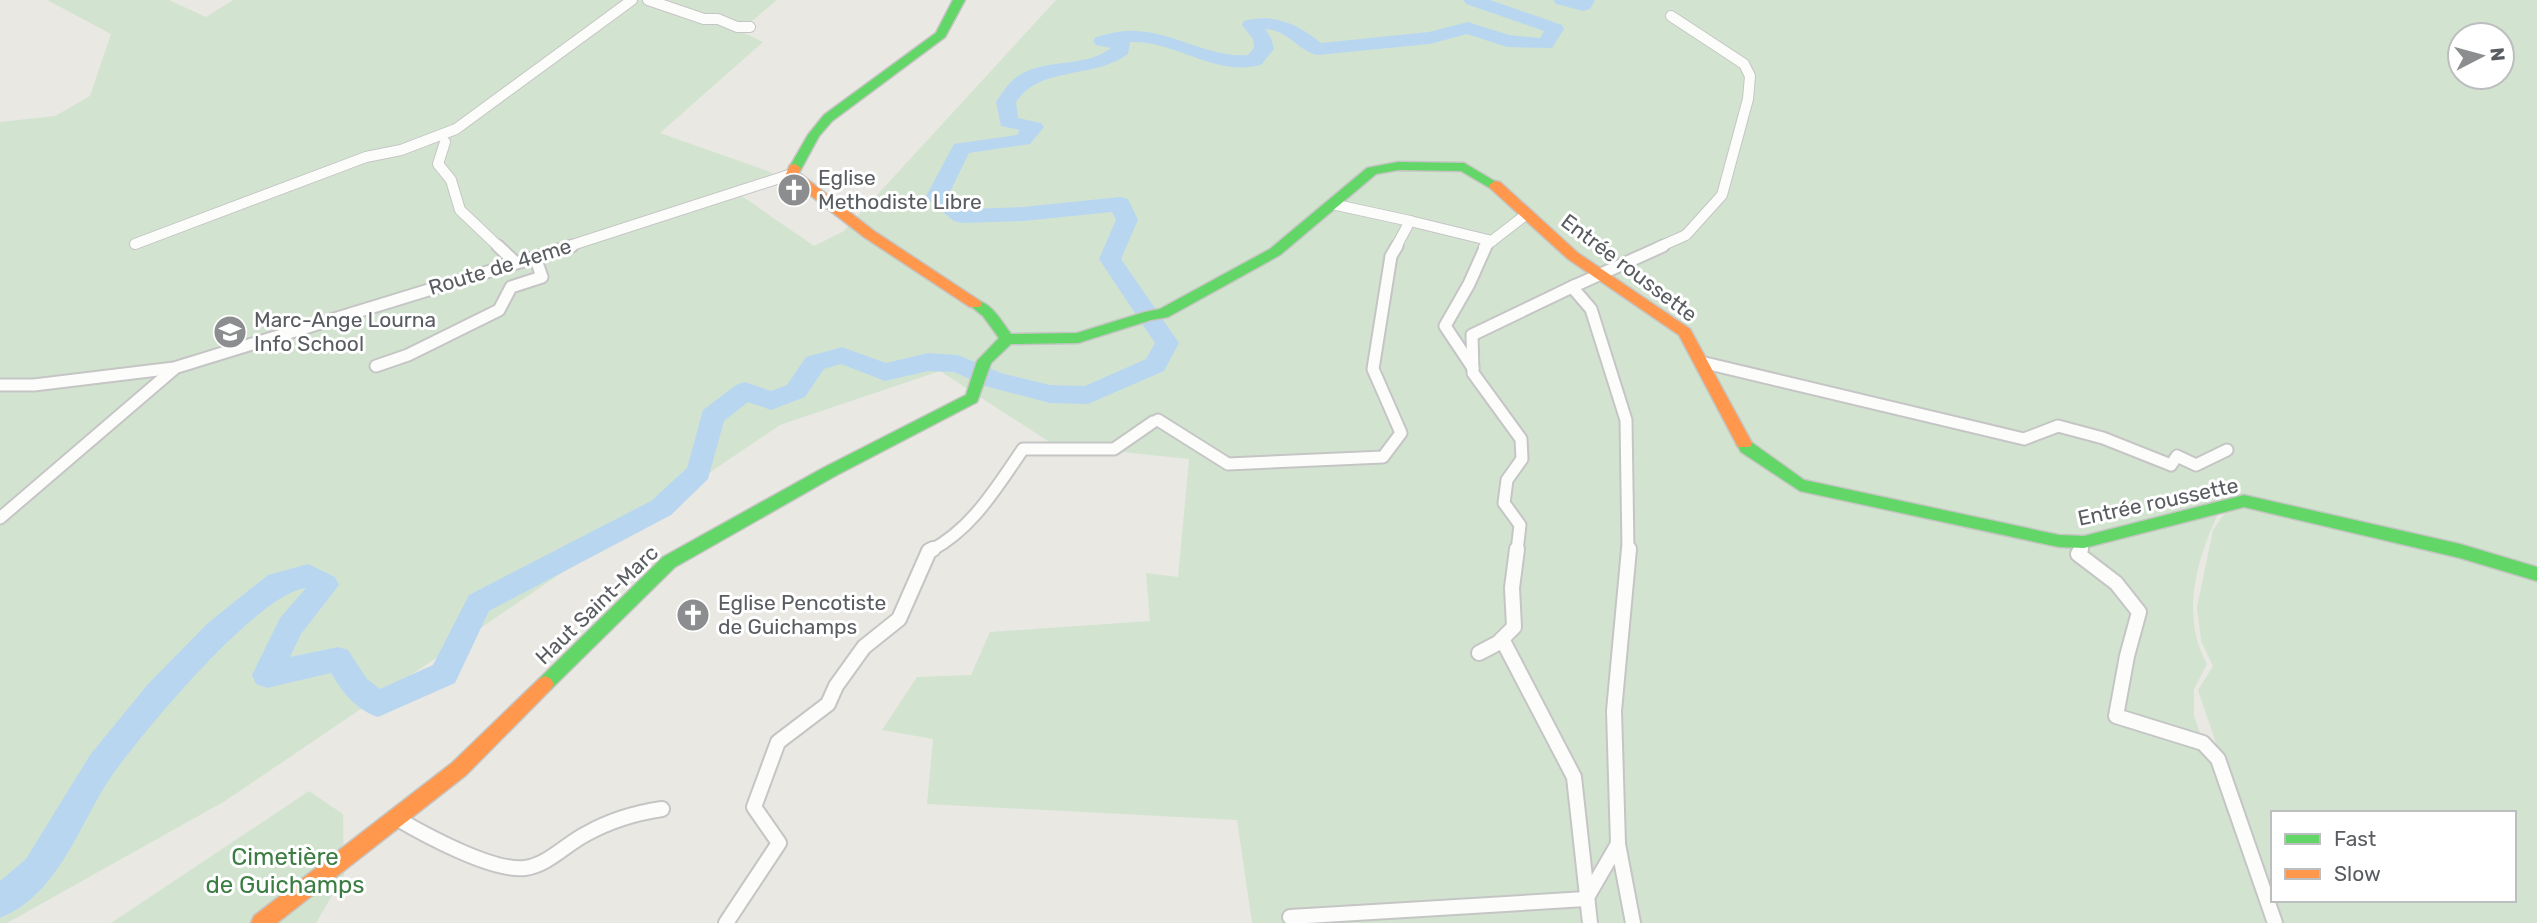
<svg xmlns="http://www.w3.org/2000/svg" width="2537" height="923" viewBox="0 0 2537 923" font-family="Rubik,sans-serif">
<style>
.green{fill:#d2e4d0;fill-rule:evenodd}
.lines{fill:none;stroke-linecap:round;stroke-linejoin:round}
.river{fill:#b9d6f1;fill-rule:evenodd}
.street-far2-casing{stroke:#c5c5c5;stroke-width:12}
.street-far1-casing{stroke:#c5c5c5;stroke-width:15}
.street-casing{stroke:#c5c5c5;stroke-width:18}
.fast-casing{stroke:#c5c5c3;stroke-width:3}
.slow-casing{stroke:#c5c5c3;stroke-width:3}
.street-far2{stroke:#fcfcfb;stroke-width:10}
.street-far1{stroke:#fcfcfb;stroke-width:11}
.street{stroke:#fcfcfb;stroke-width:14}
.fast{fill:#63d668;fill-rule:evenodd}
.slow{fill:#ff974d;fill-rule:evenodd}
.labels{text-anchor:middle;stroke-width:6;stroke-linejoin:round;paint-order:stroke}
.poi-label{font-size:21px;fill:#595c60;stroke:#fff;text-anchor:start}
.street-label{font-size:21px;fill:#595c60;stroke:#fff}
.near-park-label{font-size:24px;fill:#3b7d42;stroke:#fff}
</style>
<rect width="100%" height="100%" fill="#e9e8e3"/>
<!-- green -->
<g class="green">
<path d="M47,0H169L206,17L233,0H777L740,31L763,42L660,133L773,173L739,194L814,246L844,231L1056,0H2537V923H2277L2198,690L2213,666L2201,641L2197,607L2213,530L2226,511L2232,509L2219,512C2197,558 2180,616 2207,664L2194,689V716L2268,923H1252L1237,820L927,804L933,739L882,730L917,677L971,675L990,632L1150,621L1146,573L1178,577L1189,459L1054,445L940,371L780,425L225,801L7,923H0V122L55,116L90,96L111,34ZM2460,35H2502V77H2460ZM2273,813H2514V900H2273Z"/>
<path d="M309,791L343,814L344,875L316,923H111Z"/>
</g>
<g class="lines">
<!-- river -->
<g class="river">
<path d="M1463,0H1490L1562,25L1564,29L1552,48L1507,47L1467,34L1430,44L1317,55C1297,50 1288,30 1265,29L1271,38L1274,49L1261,65C1214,77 1175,40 1130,42L1128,54C1092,80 1041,65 1016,102L1018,118L1041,123L1044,127L1030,144L969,153L948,196L967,209L1023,207L1120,197L1128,199L1138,220L1121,259L1179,343L1164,371L1088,404L1050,403L985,386L954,372L928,371L885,381L841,364L824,369L805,397L771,410L748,402L724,421L708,479L671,515L489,611L455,683L378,717C355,709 343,693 331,673L267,688L256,684L252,675L280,618L306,588C257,594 144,731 113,774C79,823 60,894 0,918V881L26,859L90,755L148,684L208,623L268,575L308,564L335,577L339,585L301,634L290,657L338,647L348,650L367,679L380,689L433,665L469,595L651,501L687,468L703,410L736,385L745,382L771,391L787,385L806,357L842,347L886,363L928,353L958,355L1001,373L1050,385L1085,386L1146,359L1155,343L1099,259L1116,220L1112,212L1023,221L962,223L954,221L925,198L954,144L1017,135L1020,130L1001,126L996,102C1001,95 1006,86 1013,80C1040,56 1083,70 1111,48L1096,45L1093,41L1096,37C1109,34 1121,30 1135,31C1174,32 1209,58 1248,55L1254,48L1253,39L1242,25L1244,21C1275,13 1298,24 1321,43L1429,32L1468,22L1509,35L1540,38L1544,31L1466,4Z"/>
<path d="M1553,0H1595L1590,9L1583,11L1556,4Z"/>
</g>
<defs>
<g id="street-far2">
<path d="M648,0L704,19H718L737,27H750"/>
<path d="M445,142L438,164L451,180L460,210L499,247"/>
<path d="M1332,204L1410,221"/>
<path d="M135,244L366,157L401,150L456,129L632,0"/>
<path d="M566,247L792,174"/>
<path d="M1396,247L1410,221L1492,241"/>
<path d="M1484,247L1527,214"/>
<path d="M1659,247L1686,235L1722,195L1748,99L1750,76L1744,64L1671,16"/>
</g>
<g id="street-far1">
<path d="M498,246L516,263"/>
<path d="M1701,362L2024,439L2058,426L2103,438L2171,465L2177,456L2196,465L2227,450"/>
<path d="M376,366L408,355L499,310L511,287L542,277L535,257"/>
<path d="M1473,368L1445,326L1469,284L1486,246"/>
<path d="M0,385H34L174,368L572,246"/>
<path d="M1158,420L1228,464L1383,457L1401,433L1373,369L1391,256L1397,246"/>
<path d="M0,518L174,369"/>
<path d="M930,551C973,528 996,488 1023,449H1114L1153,422"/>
<path d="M1517,551L1520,525L1504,503L1507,480L1522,459L1521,439L1473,373L1472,335L1576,285"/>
<path d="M1628,551L1626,420L1591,309L1572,287L1663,246"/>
<path d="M2080,551L2084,542"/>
</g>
<g id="street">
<path d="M1629,549L1614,711L1618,844L1633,923"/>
<path d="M2081,549L2078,554L2116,583L2139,612L2127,656L2116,716L2203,743L2218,759L2275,923"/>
<path d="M1502,639L1574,777L1590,923"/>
<path d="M1479,653L1498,643L1514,627L1512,588L1517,549"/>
<path d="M396,818C425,835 493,872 525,868C548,865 566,844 586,834C609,821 635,813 662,809"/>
<path d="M1290,917L1586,899L1618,844"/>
<path d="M726,923L779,843L754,807L778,742L828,704L836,686L864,647L899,619L929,551L933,549"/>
</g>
<g id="fast">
<path d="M953,0H965L945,37L832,121L819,136L800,171H790L789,168L808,135L824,115L936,33Z"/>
<path d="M1398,162L1464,163L1501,185L1500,188H1490L1461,171L1398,170L1376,174L1280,255L1168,317L1151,320L1078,343L1011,344L991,363L977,402L835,476L675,567L551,689L545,692L539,689L536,684L539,679L663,557L823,468L966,395L977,361L999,338L983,316L968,304L970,301C989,297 1001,321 1011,334L1077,333L1145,312L1160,309L1270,249L1367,168Z"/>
<path d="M1744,437L1804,480L2059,535L2084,536L2244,495L2460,544L2537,567V581L2460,558L2244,507L2084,548L2059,547L1800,491L1741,452L1736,443Z"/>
</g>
<g id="slow">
<path d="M795,164L801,168L799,173L874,231L980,301L982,304L980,307H970L864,237L787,177L786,174L790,165Z"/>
<path d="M1495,181L1500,182L1578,253L1690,329L1752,443L1750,447H1738L1679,335L1568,259L1490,188L1489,185Z"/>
<path d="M545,676L551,679L554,684L551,689L466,775L277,923H251L254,916L452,763L539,679Z"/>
</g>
</defs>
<!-- street-far2 casing -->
<use href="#street-far2" class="street-far2-casing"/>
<!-- street-far1 casing -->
<use href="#street-far1" class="street-far1-casing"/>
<!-- street casing -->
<use href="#street" class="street-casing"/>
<!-- fast casing -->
<use href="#fast" class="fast-casing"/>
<!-- slow casing -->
<use href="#slow" class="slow-casing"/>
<!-- street-far2 -->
<use href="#street-far2" class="street-far2"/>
<!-- street-far1 -->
<use href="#street-far1" class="street-far1"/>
<!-- street -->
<use href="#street" class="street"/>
<!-- fast -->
<use href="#fast" class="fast"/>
<!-- slow -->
<use href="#slow" class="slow"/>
</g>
<!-- icons -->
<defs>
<symbol id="church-disc" viewBox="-11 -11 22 22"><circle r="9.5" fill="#8b8d8e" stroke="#fff"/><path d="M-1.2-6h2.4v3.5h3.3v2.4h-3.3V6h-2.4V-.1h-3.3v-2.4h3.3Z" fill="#fff"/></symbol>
<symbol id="university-disc" viewBox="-11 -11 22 22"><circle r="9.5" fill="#8b8d8e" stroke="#fff"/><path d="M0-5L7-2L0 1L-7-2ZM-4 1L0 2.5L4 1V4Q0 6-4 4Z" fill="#fff"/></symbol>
</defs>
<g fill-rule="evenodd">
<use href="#church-disc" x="775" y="171" width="38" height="38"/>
<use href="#university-disc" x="211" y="313" width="38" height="38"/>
<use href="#church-disc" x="674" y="596" width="38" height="38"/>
</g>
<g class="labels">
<!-- poi labels -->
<g class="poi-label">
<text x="818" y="185">Eglise<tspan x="818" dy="24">Methodiste Libre</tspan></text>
<text x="254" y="327">Marc-Ange Lourna<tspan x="254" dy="24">Info School</tspan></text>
<text x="718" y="610">Eglise Pencotiste<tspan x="718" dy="24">de Guichamps</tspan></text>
</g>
<!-- street labels -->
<g class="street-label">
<text transform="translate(500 267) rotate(-17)" y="7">Route de 4eme</text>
<text transform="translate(1629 268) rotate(37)" y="7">Entrée roussette</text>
<text transform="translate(2158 502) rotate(-12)" y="7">Entrée roussette</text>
<text transform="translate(597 605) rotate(-44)" y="7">Haut Saint-Marc</text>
</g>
<!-- near-park labels -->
<g class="near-park-label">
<text x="285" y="865">Cimetière<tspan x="285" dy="28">de Guichamps</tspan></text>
</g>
</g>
<!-- legend -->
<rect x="2271" y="811" width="245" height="91" fill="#ffffff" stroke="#bdbebf" stroke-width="2"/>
<rect x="2285" y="834" width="35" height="10" fill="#63d668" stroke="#bdbebf" stroke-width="2"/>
<text x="2334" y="846" font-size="21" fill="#595c60">Fast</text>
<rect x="2285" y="869" width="35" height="10" fill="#ff974d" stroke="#bdbebf" stroke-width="2"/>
<text x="2334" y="881" font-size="21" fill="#595c60">Slow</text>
<!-- north arrow -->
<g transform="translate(2481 56) rotate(84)"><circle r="33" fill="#ffffff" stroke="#bdbebf" stroke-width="2"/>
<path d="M0-5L12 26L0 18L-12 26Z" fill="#8b8d8e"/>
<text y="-10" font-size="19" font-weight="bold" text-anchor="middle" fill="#595c60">N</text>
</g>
</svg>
